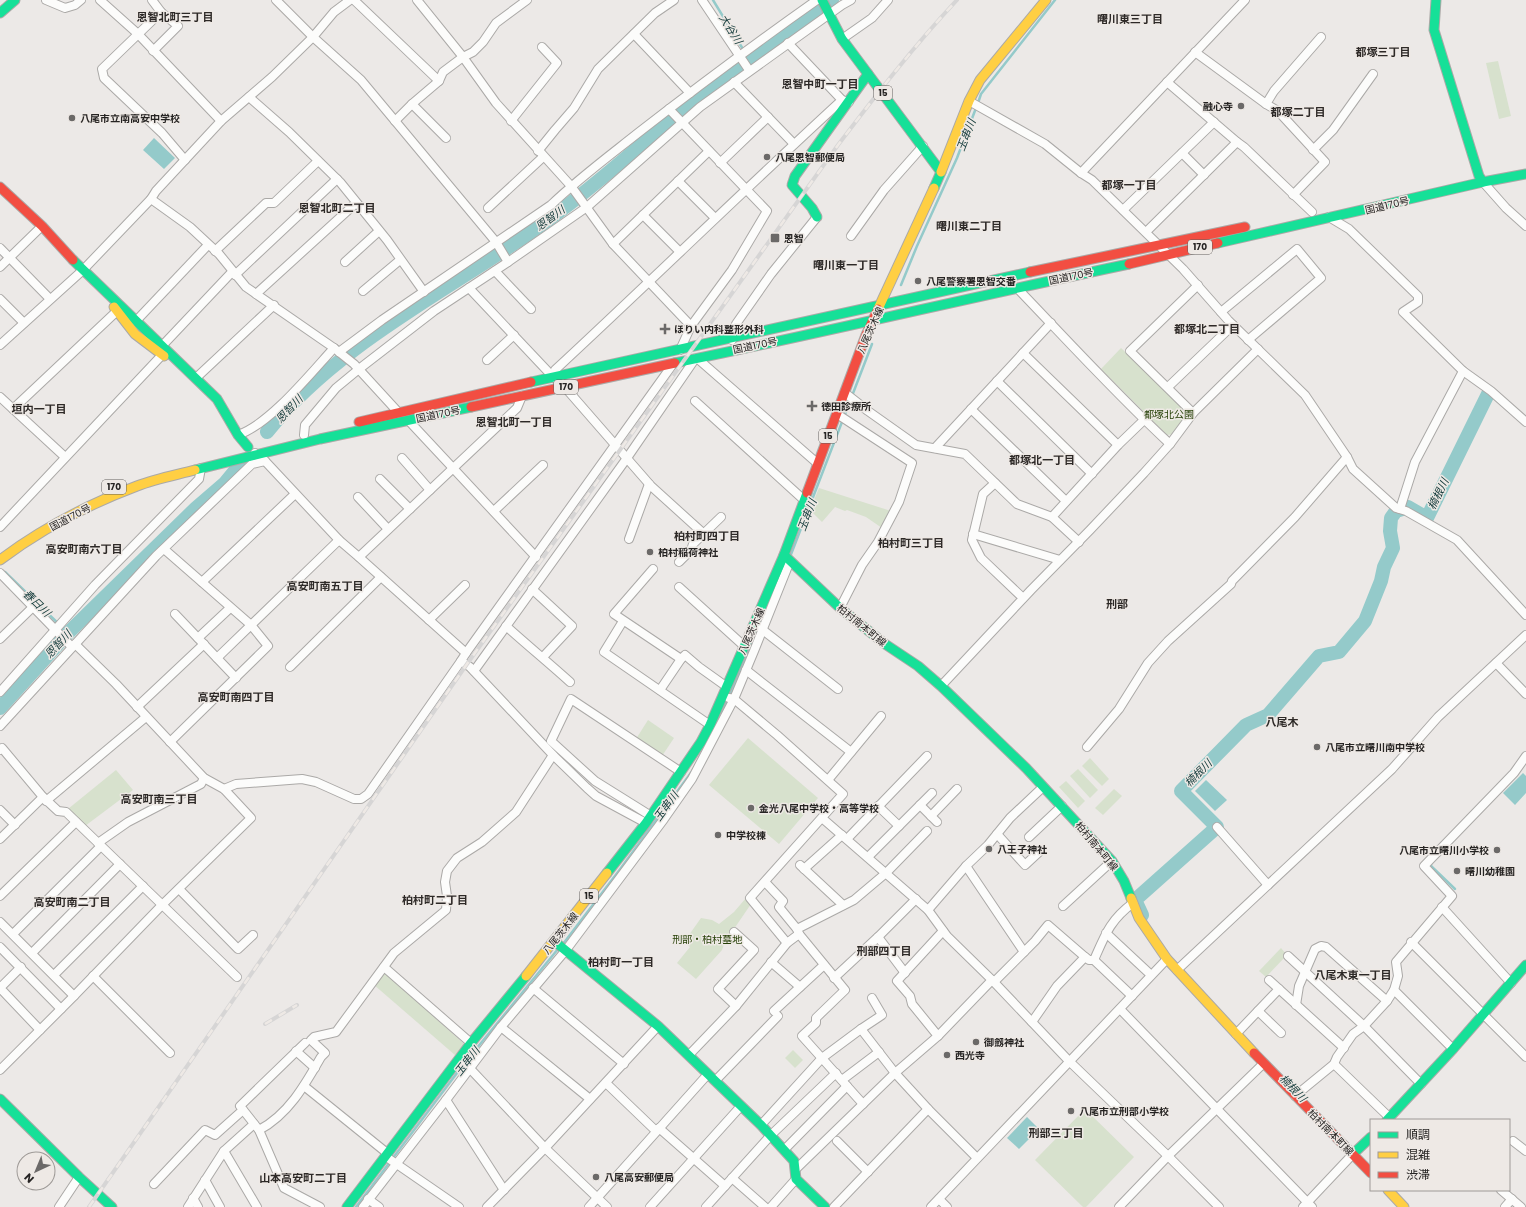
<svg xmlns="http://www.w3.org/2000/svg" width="1526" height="1207" viewBox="0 0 1526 1207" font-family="Poppins,'Noto Sans JP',sans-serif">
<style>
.green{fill:#d7e1cd}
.water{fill:#94caca}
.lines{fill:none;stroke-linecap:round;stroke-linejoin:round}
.stream{stroke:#94caca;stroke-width:2.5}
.river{stroke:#94caca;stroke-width:14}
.street-casing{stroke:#aba9a7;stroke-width:10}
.fast-casing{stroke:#aba9a7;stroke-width:11}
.slow-casing{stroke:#aba9a7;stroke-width:11}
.jam-casing{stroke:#aba9a7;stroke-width:11}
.street{stroke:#fcfcfb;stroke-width:8}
.fast{stroke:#16e098;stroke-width:9}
.slow{stroke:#ffcf43;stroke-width:9}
.jam{stroke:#f24e42;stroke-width:9}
.rail-casing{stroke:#d6d5d5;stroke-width:4}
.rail{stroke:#eee9e5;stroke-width:2.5;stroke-dasharray:8;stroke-linecap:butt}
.poi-dot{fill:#6b6968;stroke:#eee9e5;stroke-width:1.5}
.labels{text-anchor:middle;stroke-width:3;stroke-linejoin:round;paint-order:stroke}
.shield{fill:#eee9e5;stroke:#625f5d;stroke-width:1}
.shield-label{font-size:9px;font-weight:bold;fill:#262423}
.poi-label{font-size:10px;font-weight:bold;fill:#262423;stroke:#eee9e5;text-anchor:start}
.street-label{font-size:10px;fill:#262423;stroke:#eee9e5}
.park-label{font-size:10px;fill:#264007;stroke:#eee9e5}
.neighbourhood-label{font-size:11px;font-weight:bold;fill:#2d2927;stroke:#eee9e5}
.water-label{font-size:11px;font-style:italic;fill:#1a4040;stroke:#eee9e5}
</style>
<rect width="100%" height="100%" fill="#ece9e7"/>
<!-- green -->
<g class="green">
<path d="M1498,61L1511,116L1499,119L1486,63Z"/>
<path d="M1121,348L1188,410L1189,416L1174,434L1167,435L1101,369Z"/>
<path d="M819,488L891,511L882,528L866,517L847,510L845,511L835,507L822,522L810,510Z"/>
<path d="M648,720L674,738L662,756L636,739Z"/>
<path d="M748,738L818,798L779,844L709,785Z"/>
<path d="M1090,758L1109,779L1102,786L1082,766Z"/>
<path d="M1078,769L1098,790L1090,798L1070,776Z"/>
<path d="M116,770L133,790L85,826L68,809Z"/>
<path d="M1066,781L1085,801L1078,808L1059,787Z"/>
<path d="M1114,789L1122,796L1103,815L1095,808Z"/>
<path d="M746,898L751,904L725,942L722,950L696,979L677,963L690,947L684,942L701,918L712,920L719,924L734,912Z"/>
<path d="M1281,948L1287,955L1266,977L1259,971Z"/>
<path d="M386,973L463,1043V1046L455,1055L373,984L381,974Z"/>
<path d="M793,1050L803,1060L795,1068L785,1058Z"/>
<path d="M1085,1109L1134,1157L1086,1207H1083L1035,1160Z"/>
</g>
<!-- water -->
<g class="water">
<path d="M154,138L175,158L164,169L143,150Z"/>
<path d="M1523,773L1526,776V793L1515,805L1503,793Z"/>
<path d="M1206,780L1227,800L1215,811L1195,791Z"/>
<path d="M1027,1117L1039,1129L1019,1149L1007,1138Z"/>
</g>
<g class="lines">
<!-- stream -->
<g class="stream">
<path d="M713,0L749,59"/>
<path d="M978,103L981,94L1055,0"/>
<path d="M901,285L917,246L957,158L976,108"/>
<path d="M790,557L872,344"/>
<path d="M5,572L68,633"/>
<path d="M722,713L753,642"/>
<path d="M1431,862V866L1455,889"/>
<path d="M563,944L618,872L693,770"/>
<path d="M356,1207L463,1065L558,949"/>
</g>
<!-- river -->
<g class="river">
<path d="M267,432C342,339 457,287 552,217C602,181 647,138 696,100C740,65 786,33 832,0"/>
<path d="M0,708L68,633L196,508L225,483L239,466"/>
<path d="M1142,915L1135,900L1217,827L1181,791L1246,725L1268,715L1319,656L1339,652L1365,621L1381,581L1384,567L1393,548L1390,531L1391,518L1396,511L1408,507L1427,518L1488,394"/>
</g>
<defs>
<g id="street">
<path d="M46,0L65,8L75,5L81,0"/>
<path d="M100,0L138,34L221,121"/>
<path d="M152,0L161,12L102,69L104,78L162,133L185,160"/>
<path d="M276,0L313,37L361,80L496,242L508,262"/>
<path d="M354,0L439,81"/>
<path d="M417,0L463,57L496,103L571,186L613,244L691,326"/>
<path d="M702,0L749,70"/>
<path d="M634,34L690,93"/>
<path d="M842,39L872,18L888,0"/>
<path d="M788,43L842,100"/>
<path d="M153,51L178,26L161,12"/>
<path d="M1195,52L1266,104L1278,111L1325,162L1293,195"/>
<path d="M734,82L794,144"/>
<path d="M249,97L289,132L340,182L387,240L424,292"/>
<path d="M969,101L1045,144L1081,173L1092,180L1183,269L1228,320L1305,395L1347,457L1353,469L1396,508L1406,511L1457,540L1526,615"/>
<path d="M412,104L446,138"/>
<path d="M1266,104L1274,91L1321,37"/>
<path d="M669,109L767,211L732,270L691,326L680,350"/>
<path d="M395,121L412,104L439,81L443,72L463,57L473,52L483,42L496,23L527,0"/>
<path d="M511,121L557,63L542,47"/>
<path d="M1237,142L1244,147L1312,212"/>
<path d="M1313,150L1333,130L1373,74"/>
<path d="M538,151L555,130L574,108L598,69L655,13L674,0"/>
<path d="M1182,153L1204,175"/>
<path d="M720,163L768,117"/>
<path d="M1081,173L1245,0"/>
<path d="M678,181L715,218"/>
<path d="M1483,182L1506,208L1526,226"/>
<path d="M151,199L190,227L219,254L246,287L334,348L354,364L398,412"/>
<path d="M488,208L543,157"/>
<path d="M1123,210L1214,122"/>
<path d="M643,215L680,252"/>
<path d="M1329,217L1349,229L1418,296V302L1403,312L1463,371L1491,391L1526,422"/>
<path d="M1146,232L1237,142L1167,82"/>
<path d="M851,236L884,190L923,146"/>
<path d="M613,244L709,151"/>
<path d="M0,248L50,299"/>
<path d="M215,251L266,203H274L318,161"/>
<path d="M345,262L379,231"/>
<path d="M0,267L42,226"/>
<path d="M495,271L531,309"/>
<path d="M235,275L337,179"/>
<path d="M469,288L554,378"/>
<path d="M1017,288C1067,340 1116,394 1170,444"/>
<path d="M363,291L400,260"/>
<path d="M256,294L356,203"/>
<path d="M0,299L24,323"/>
<path d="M1221,312L1297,249L1321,278L1248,340"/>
<path d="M136,321L208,245"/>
<path d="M732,340L736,324L771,274L817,217"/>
<path d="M0,345L83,270L151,199L156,191L221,121L272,77L313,37L334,12L350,0"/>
<path d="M162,346L232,272"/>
<path d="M339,352L382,320L551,205C578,179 609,156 638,133C697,87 756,43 817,0"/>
<path d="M1023,353L1118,445"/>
<path d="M698,359L817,463"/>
<path d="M487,360L514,335"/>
<path d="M196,378L274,305"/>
<path d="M997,381L1092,474"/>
<path d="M1168,387L1233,325"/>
<path d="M845,393L868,411L916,445L965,454L1017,504L1052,517L1079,542"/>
<path d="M0,397L65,457"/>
<path d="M695,401L804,500"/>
<path d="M13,409L117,311"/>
<path d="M971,409L1066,501"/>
<path d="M1193,413L1130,351L1198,285"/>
<path d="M837,414L912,463L899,502L878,542L862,565L840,608"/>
<path d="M409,421L536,557"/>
<path d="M238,435C270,424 310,374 334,348"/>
<path d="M304,435L305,425L336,388L359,369L434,311L508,262L587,207L700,107L842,5L851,0"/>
<path d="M935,448L1051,323"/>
<path d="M255,453L265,461L339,540L360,558L466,653L461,661L470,667L553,755L587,788L596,796L646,823"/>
<path d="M402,458L430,490"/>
<path d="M380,479L410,509"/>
<path d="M995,483L983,494L972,540L981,558L1023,598"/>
<path d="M358,497L388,529"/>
<path d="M1400,509L1415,462L1463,371"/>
<path d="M494,511L543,465"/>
<path d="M1052,517L1118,445L1144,420"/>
<path d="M0,527L162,355"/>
<path d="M704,534L651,486L556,377L555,370C651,281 745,189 842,100L849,102"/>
<path d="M973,534L1060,560"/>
<path d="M629,539L649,484"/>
<path d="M164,549L251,625L268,646L170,742"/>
<path d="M359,557L517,408L522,396"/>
<path d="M679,562L691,550L693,544L721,517"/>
<path d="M653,569L614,614L681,659L685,655L699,667L727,687"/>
<path d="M0,573L72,647"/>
<path d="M202,582L295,494"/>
<path d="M679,587L744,646"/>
<path d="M532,589L572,626L543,657"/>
<path d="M175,614L236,678"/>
<path d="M429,620L465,585"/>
<path d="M623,621L604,652L710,725"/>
<path d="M506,626C527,645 549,663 570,682"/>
<path d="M759,627L838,689"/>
<path d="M198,638L229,609"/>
<path d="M0,639L33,607"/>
<path d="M466,653L673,364"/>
<path d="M217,658L339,540"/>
<path d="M1496,663L1526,694"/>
<path d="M290,667L381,577"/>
<path d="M746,670L851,752"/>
<path d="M474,671L627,458L695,359"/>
<path d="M941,686L1031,590L1090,530L1144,473L1170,444L1193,413L1258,349"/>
<path d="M660,690L681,659"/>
<path d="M0,692L95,585L199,479L201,468"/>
<path d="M729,698L734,699L777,735L843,794L750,898L787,943"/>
<path d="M137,707L204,644"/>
<path d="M0,726L156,556L252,464L265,461"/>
<path d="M1087,747L1119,709L1148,663L1168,641L1231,584L1232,581L1295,517L1347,457"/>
<path d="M0,750L2,748L43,797L58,811L66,812L237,977"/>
<path d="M828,780L881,716"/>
<path d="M224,789L236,784L302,779L316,782L354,799H361L368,794L461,661"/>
<path d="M46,801L146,717"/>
<path d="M920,805L937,822"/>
<path d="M878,806L899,826"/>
<path d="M0,810L15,825"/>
<path d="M651,816L595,781L551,741L571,699L681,772"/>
<path d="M931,816L957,789"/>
<path d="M822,818L928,910L947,936L992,980L1069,1061L1168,1156L1219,1207"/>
<path d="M1217,827L1268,885"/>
<path d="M997,834L1025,865L1039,852"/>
<path d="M1029,837L1062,806"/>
<path d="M0,839L43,797"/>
<path d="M847,839L927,756"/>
<path d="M98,843L128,822L201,784L204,778"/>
<path d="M868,857L932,793"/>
<path d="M800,865L843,905"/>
<path d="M966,866L1024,952"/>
<path d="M804,869L842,835"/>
<path d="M765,882L783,901L779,907L797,929L799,934L845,990L816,1018V1023L802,1036L863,1104"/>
<path d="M179,889L238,949L253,935"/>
<path d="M0,896L76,822"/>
<path d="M1063,906L1112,861"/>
<path d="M1442,907L1511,983"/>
<path d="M928,910L966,866L988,845L1010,818L1043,787"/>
<path d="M0,922L74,996"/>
<path d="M797,929L854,900L886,873L927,831"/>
<path d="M734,932L754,950L718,989L736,1006"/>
<path d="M1106,933L1151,975"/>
<path d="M13,934L101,846"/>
<path d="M878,937L905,973"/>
<path d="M1411,942L1526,1057"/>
<path d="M0,947L61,1009"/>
<path d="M32,953L120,864"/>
<path d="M1288,956L1364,1026L1421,1084"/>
<path d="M1094,960C1105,935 1110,920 1133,903"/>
<path d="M771,962L800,987"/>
<path d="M21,967L0,988L40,1030"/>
<path d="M384,967L471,1043"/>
<path d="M1177,970L1392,769L1438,717L1526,635"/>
<path d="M54,975L143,886"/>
<path d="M93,976L170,1053"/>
<path d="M834,978L878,937L916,899"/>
<path d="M1269,980L1344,1048"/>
<path d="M994,982L1035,941L1048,925L1085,957L1089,960H1094L1132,996"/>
<path d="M533,988L624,1064"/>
<path d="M1394,990L1453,1049"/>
<path d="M1296,1005L1299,986L1315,949L1321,946L1326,947L1387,1001"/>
<path d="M1120,1009L1312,1207"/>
<path d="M774,1011L824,965"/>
<path d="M1258,1011L1281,1033"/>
<path d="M1032,1022L1057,986L1085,957"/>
<path d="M501,1027L590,1099"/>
<path d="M861,1029L895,1073L928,1109L977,1158"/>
<path d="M1236,1034L1279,989"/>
<path d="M938,1036L912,1004L910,996L897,981L943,931"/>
<path d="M305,1043L240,1106L259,1130L284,1188L320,1207"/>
<path d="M296,1051L315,1068"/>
<path d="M689,1055L736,1006L787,943L799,934"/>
<path d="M460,1058L545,1148L607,1207"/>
<path d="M1334,1064L1390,1118"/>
<path d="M0,1070L73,997L162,905L251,818L224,789L204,778L116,684L75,644"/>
<path d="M842,1080L879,1052"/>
<path d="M715,1081L778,1016"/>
<path d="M606,1083L656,1131"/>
<path d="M304,1086L387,1153"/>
<path d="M1295,1096L1334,1064L1337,1057L1353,1034L1364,1026L1387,1001L1394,990L1398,976L1396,962L1452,896L1424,866L1514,773L1526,756"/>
<path d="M761,1125L822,1058L861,1029L882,1015L872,998"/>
<path d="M659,1128L725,1186"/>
<path d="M259,1130C288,1115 305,1085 321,1057L325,1053L311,1040L314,1037L336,1032L394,953L446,910L447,896L445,882L447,871L457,858L482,842L516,812L553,755"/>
<path d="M837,1141L868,1172"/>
<path d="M1513,1141L1526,1151"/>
<path d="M784,1150L847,1086"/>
<path d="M224,1151L257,1207"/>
<path d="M385,1156L459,1207"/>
<path d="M796,1169L895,1073L938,1036L992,980"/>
<path d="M732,1178L765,1207"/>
<path d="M205,1180L220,1207"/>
<path d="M154,1184L205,1130L215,1135L243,1110"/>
<path d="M504,1190L446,1100L501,1027L566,950L664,819L692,779L734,699L754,651L790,561"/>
<path d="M1501,1190L1521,1207"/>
<path d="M193,1198L198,1207"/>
<path d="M368,1199L379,1207"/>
<path d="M939,1199L947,1207"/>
<path d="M59,1207L79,1177"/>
<path d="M188,1207L224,1151L254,1124"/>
<path d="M363,1207L446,1100"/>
<path d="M487,1207L545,1148L658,1026"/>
<path d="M589,1207L708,1074"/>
<path d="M650,1207L741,1106"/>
<path d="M706,1207L771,1135L836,1073"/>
<path d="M771,1207L796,1179"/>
<path d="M834,1207L928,1109"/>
<path d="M931,1207L1167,959"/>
<path d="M1119,1207L1168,1156L1264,1063"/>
<path d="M1303,1207L1353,1154"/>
<path d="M1505,1207L1512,1199"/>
</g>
<g id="fast">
<path d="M822,0L842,39L941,172L934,188"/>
<path d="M1436,0L1434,30L1479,176L1483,182"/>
<path d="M0,13L15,0"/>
<path d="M817,217L812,208L792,185L795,176L868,74"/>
<path d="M1218,243L1483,182L1526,174"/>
<path d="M73,260L217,399L238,435L248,447"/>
<path d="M675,363C826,332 977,296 1129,264"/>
<path d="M531,382L1030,272"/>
<path d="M195,470L320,439L471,407"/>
<path d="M784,555L840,608L885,644L918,666L941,686L1026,768L1112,861L1124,881L1131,898"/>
<path d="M607,873L646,823L701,742L710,725L784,555L807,493"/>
<path d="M554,941L658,1026L761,1125L794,1161L796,1179L825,1207"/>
<path d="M0,1099L79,1177L112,1207"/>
<path d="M1387,1120L1453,1049L1526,965"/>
<path d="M1353,1154L1371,1137"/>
<path d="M347,1207L471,1043L526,976"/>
</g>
<g id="slow">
<path d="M941,172L969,101L980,80L1046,0"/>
<path d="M114,307L135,334L164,356"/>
<path d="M878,309L934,188"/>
<path d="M0,560C40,530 89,504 137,486C155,479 176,475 195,470"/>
<path d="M1131,898L1139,918L1167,959L1254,1053"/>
<path d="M526,976L607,873"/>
<path d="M1388,1190L1404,1207"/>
</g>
<g id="jam">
<path d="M0,187L42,226L73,260"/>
<path d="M1129,264L1218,243"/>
<path d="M1030,272L1245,227"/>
<path d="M471,407L675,363"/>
<path d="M359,422L531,382"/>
<path d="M807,493L866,335L878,309"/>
<path d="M1254,1053L1371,1173"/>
</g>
</defs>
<!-- street casing -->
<use href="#street" class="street-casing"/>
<!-- fast casing -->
<use href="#fast" class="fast-casing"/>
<!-- slow casing -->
<use href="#slow" class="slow-casing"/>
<!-- jam casing -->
<use href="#jam" class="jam-casing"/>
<!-- street -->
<use href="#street" class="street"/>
<!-- fast -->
<use href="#fast" class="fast"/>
<!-- slow -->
<use href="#slow" class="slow"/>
<!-- jam -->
<use href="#jam" class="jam"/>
<defs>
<g id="rail">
<path d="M265,1024L297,1005"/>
<path d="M89,1207L467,664L838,145C876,95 914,46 957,0"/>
</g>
</defs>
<!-- rail casing -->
<use href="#rail" class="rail-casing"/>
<!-- rail -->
<use href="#rail" class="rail"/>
</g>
<!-- markers -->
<g class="poi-dot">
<circle cx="1241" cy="106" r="4"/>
<circle cx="72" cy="118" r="4"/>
<circle cx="767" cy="157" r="4"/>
<rect x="770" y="233" width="10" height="10" rx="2"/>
<circle cx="918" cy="281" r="4"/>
<path d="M663 323h4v4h4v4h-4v4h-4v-4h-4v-4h4z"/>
<path d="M810 400h4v4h4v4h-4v4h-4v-4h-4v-4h4z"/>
<circle cx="650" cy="552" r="4"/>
<circle cx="1317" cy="747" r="4"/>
<circle cx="751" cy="808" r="4"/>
<circle cx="718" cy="835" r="4"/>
<circle cx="989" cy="849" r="4"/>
<circle cx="1497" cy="850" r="4"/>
<circle cx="1457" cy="871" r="4"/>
<circle cx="976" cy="1042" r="4"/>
<circle cx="947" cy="1055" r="4"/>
<circle cx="1071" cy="1111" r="4"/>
<circle cx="596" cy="1177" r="4"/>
</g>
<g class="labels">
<!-- shield labels -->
<g class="shield">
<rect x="874" y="86" width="18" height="14" rx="3"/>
<rect x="1188" y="240" width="24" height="14" rx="3"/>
<rect x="554" y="380" width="24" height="14" rx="3"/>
<rect x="819" y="429" width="18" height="14" rx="3"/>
<rect x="102" y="480" width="24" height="14" rx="3"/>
<rect x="580" y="889" width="18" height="14" rx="3"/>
</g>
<g class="shield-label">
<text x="883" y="96">15</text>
<text x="1200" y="250">170</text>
<text x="566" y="390">170</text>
<text x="828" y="439">15</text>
<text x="114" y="490">170</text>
<text x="589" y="899">15</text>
</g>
<!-- poi labels -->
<g class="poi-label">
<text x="1233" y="110" text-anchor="end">融心寺</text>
<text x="80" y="122">八尾市立南高安中学校</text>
<text x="775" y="161">八尾恩智郵便局</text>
<text x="784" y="242">恩智</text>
<text x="926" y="285">八尾警察署恩智交番</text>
<text x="674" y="333">ほりい内科整形外科</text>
<text x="821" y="410">徳田診療所</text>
<text x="658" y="556">柏村稲荷神社</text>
<text x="1325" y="751">八尾市立曙川南中学校</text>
<text x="759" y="812">金光八尾中学校・高等学校</text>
<text x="726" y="839">中学校棟</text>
<text x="997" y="853">八王子神社</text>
<text x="1489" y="854" text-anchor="end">八尾市立曙川小学校</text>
<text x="1465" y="875">曙川幼稚園</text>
<text x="984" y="1046">御劔神社</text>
<text x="955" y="1059">西光寺</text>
<text x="1079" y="1115">八尾市立刑部小学校</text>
<text x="604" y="1181">八尾高安郵便局</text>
</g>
<!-- street labels -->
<g class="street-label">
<text transform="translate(1387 205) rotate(-13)" y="4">国道170号</text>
<text transform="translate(1071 276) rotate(-12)" y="4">国道170号</text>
<text transform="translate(870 330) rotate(-66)" y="4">八尾茨木線</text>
<text transform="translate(755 345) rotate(-12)" y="4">国道170号</text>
<text transform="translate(438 414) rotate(-12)" y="4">国道170号</text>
<text transform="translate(70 517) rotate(-28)" y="4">国道170号</text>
<text transform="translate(862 625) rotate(39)" y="4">柏村南本町線</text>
<text transform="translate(751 631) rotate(-66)" y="4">八尾茨木線</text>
<text transform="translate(1097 846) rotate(50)" y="4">柏村南本町線</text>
<text transform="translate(560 933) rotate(-51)" y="4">八尾茨木線</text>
<text transform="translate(1331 1132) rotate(45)" y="4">柏村南本町線</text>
</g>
<!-- park labels -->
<g class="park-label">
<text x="1169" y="418">都塚北公園</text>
<text x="707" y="943">刑部・柏村墓地</text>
</g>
<!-- neighbourhood labels -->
<g class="neighbourhood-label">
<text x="175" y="21">恩智北町三丁目</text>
<text x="1130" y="23">曙川東三丁目</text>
<text x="1383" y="56">都塚三丁目</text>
<text x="820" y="88">恩智中町一丁目</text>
<text x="1298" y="116">都塚二丁目</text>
<text x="1129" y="189">都塚一丁目</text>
<text x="337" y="212">恩智北町二丁目</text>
<text x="969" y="230">曙川東二丁目</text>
<text x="846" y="269">曙川東一丁目</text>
<text x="1207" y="333">都塚北二丁目</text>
<text x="39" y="413">垣内一丁目</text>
<text x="514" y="426">恩智北町一丁目</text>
<text x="1042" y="464">都塚北一丁目</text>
<text x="707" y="540">柏村町四丁目</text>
<text x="911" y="547">柏村町三丁目</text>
<text x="84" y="553">高安町南六丁目</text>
<text x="325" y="590">高安町南五丁目</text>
<text x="1117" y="608">刑部</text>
<text x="236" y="701">高安町南四丁目</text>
<text x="1282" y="726">八尾木</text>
<text x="159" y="803">高安町南三丁目</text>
<text x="435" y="904">柏村町二丁目</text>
<text x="72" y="906">高安町南二丁目</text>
<text x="884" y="955">刑部四丁目</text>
<text x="621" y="966">柏村町一丁目</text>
<text x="1353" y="979">八尾木東一丁目</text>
<text x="1056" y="1137">刑部三丁目</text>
<text x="303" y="1182">山本高安町二丁目</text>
</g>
<!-- water labels -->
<g class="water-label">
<text transform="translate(731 29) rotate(58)" y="4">大谷川</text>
<text transform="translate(966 135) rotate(-69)" y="4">玉串川</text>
<text transform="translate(550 218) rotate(-36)" y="4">恩智川</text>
<text transform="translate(289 409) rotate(-46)" y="4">恩智川</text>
<text transform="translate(1438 494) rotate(-64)" y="4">楠根川</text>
<text transform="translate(807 515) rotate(-69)" y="4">玉串川</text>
<text transform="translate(37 603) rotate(44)" y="4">春日川</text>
<text transform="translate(58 644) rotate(-47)" y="4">恩智川</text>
<text transform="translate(1198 773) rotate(-45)" y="4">楠根川</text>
<text transform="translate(666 806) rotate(-54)" y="4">玉串川</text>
<text transform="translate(467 1061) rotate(-52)" y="4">玉串川</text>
<text transform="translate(1293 1088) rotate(46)" y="4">楠根川</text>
</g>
</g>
<!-- legend -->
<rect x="1370" y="1119" width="140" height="72" fill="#eee9e5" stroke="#9e9a97"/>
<rect x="1378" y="1132" width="20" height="6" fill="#16e098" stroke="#9e9a97"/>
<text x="1406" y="1139" font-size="12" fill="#262423">順調</text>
<rect x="1378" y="1152" width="20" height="6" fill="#ffcf43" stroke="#9e9a97"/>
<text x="1406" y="1159" font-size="12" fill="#262423">混雑</text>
<rect x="1378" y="1172" width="20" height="6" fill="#f24e42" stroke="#9e9a97"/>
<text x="1406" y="1179" font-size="12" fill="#262423">渋滞</text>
<!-- north arrow -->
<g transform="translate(36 1171) rotate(224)"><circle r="19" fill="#eee9e5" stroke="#9e9a97"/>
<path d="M0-3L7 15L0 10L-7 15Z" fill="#6b6968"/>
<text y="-6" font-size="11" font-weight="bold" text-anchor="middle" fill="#262423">N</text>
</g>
</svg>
